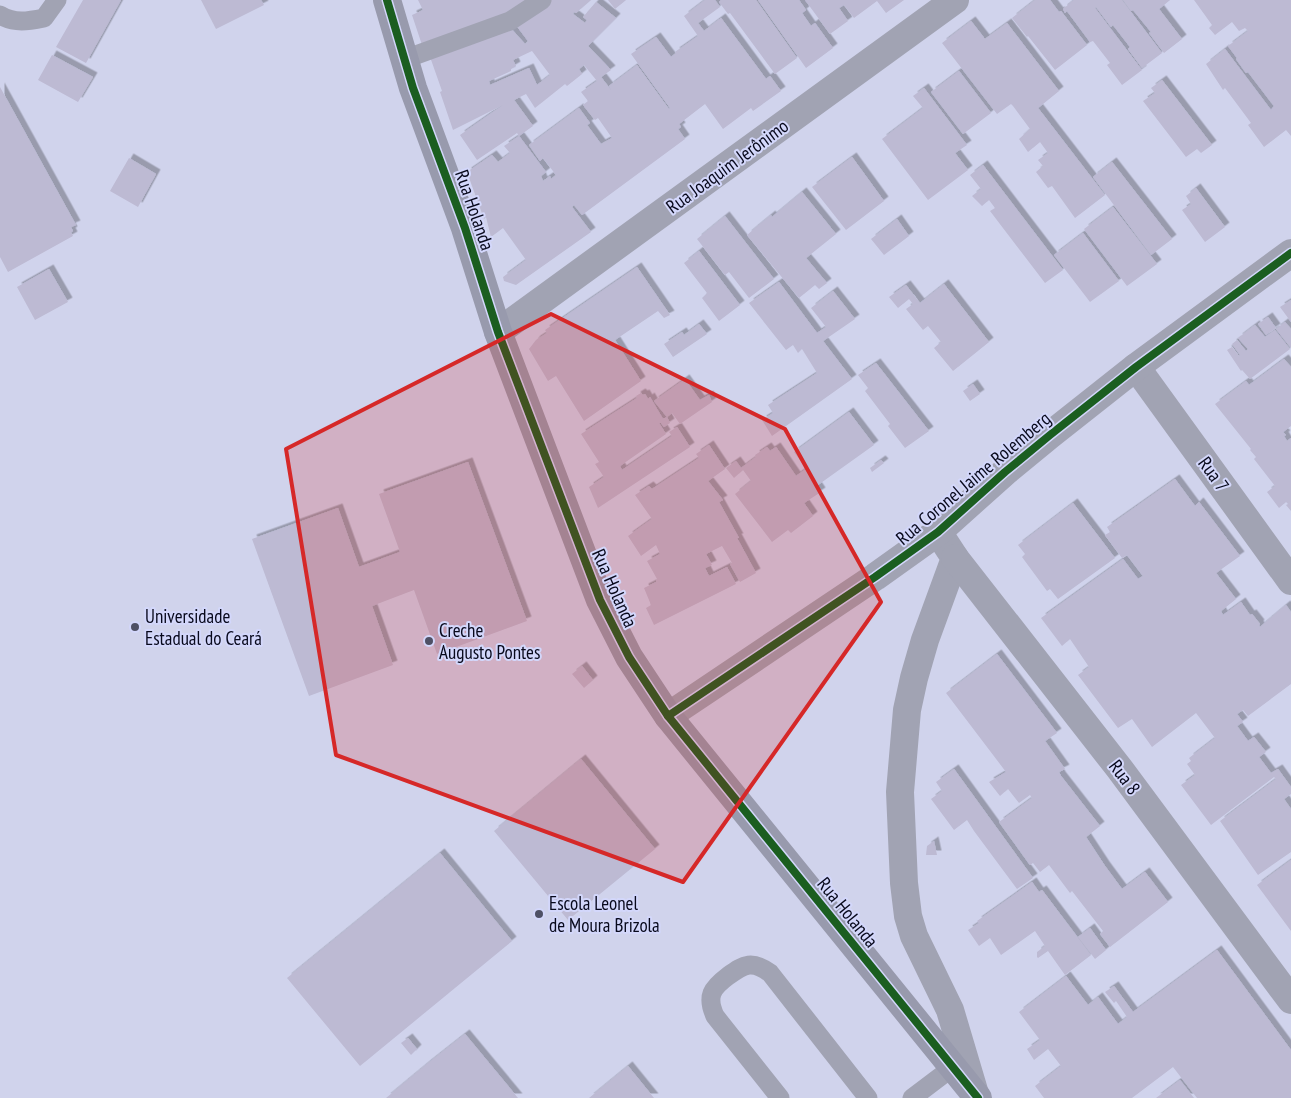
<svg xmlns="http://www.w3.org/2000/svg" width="1291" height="1098" viewBox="0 0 1291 1098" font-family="'PT Sans Narrow',sans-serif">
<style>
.building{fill:#bdbad3;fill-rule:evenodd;filter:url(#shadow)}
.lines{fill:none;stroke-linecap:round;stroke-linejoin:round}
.lane{stroke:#a1a3b3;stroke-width:19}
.street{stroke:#a1a3b3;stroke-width:28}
.secondary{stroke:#989aad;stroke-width:28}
.cycleway-casing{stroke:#d3d7fb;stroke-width:11}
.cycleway{stroke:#1b5e20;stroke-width:8}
.marked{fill:#d62828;fill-opacity:0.2;stroke:#d62828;stroke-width:4;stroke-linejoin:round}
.poi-dot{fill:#4e5065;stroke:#d3d7fb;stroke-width:2}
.labels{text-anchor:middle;stroke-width:4;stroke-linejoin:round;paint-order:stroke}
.street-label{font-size:19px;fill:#08091c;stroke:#d3d7fb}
.poi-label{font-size:19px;fill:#08091c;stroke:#d3d7fb;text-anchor:start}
</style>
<defs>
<filter id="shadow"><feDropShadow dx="4.5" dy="-4.5" stdDeviation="0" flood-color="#0004"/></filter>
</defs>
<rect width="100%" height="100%" fill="#d0d3ec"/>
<!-- building -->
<g class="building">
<path d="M83,0H121L86,63L56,47Z"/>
<path d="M201,0H261L264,5L216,29Z"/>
<path d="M418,0H538L423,48L412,15L423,10Z"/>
<path d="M549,0H591L576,13L574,12L573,14L585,23L587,20L583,17L596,2L616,18L588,46L611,70L601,77L611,90L609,86L637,65L669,109L670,108L631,54L656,37L671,57L676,53L675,52L698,36L684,16L705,0H715L720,7L698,23L704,31L721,18L766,79L770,76L781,91L753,111L751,108L723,129L705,104L679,124L681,127L678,129L685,139L582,215L574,205L572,207L591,232L516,285L504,281L503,277L526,260L503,228L491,237L486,217L484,219L467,172L492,155L498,162L510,153L504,146L519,136L517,133L477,160L460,135L503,105L453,130L440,92L442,91L429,54L507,24L525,44L528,41L516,25ZM532,51L550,75L537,85L529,68L490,85L489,81L511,71V69L516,66L513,60ZM584,65L597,81L581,92L588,101L583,105L595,120L598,118L612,138L601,144L587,125L590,123L579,108L529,145L540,161L543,158L556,175L551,179L550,176L543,181L541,176L546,172L519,136L533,126L514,100L526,94L535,108L565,84L567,86L582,74L579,69Z"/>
<path d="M608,0H626L615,9Z"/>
<path d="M721,0H756L797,58L775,74L730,13L728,14L719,2Z"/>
<path d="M758,0H799L806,10L802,13L811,26L815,23L833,48L806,68Z"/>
<path d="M805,0H904L886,13L877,1L854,18L844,5L839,8L848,21L830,34Z"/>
<path d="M1035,0H1050L1059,12L1061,11L1087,45L1055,70L1028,36L1027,37L1012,18Z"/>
<path d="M1074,0H1122L1162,53L1142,68L1128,49L1130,47L1113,25L1111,27L1096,7L1095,8L1142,70L1122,85L1107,65L1110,63L1093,41L1090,42L1067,11L1065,13L1063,9Z"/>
<path d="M1123,0H1170L1159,9L1182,39L1164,53L1149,33L1151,32L1133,10L1131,11Z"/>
<path d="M1194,0H1291V136L1286,130L1264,147L1248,125L1251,123L1225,88L1223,90L1206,64L1225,49L1271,110L1274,106L1248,72L1246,73L1236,59L1237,58L1228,46L1248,31L1245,28L1239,31L1232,22L1215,35L1209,28L1212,25Z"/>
<path d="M971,21L985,39L1007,23L1059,91L1038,108L1105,195L1075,218L1052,186L1048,188L1036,172L1043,166L1038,160L1048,153L1040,142L1028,152L1019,139L1030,129L1013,106L1011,104L997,114L942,43Z"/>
<path d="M52,55L93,77L78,102L38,80Z"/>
<path d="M959,71L991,113L963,134L931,92Z"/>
<path d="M1162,80L1212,145L1201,153L1197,149L1186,157L1143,101L1155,93L1151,88Z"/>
<path d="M0,87L76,225L71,227L73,231L71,232L73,236L8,272L0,257Z"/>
<path d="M924,88L967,145L955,153L968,170L928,200L882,139L923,108L913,96Z"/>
<path d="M852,157L884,201L846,230L812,187Z"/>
<path d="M129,158L156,174L138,207L110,191Z"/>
<path d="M1112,162L1172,239L1151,255L1093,177Z"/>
<path d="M983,165L1063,270L1045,283L990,211L995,208L989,200L982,206L972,196L981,189L970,175Z"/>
<path d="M1196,188L1225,227L1205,242L1182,210L1191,204L1186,196Z"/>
<path d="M802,192L836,234L806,258L827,283L819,289L815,285L799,298L747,235L771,215L772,217Z"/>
<path d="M1113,207L1157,264L1127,286L1084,229Z"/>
<path d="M725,216L774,279L749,298L729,272L725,275L697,239Z"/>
<path d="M897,219L909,236L884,255L871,239Z"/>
<path d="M1083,233L1119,281L1090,302L1054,255Z"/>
<path d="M699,251L740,305L719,321L702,298L707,293L684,263Z"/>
<path d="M637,267L670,315L664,318L658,311L615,340L641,381L584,421L556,376L548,381L529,349L536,340L547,333L545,330Z"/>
<path d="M49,269L68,302L35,320L17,287Z"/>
<path d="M779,282L817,333L826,327L811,308L833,291L855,319L823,341L852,379L772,436L762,420L773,413L768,405L817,373L802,349L798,353L793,345L786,350L749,303Z"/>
<path d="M944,284L989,342L953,371L934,348L941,342L928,326L923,330L906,309L913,304L909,299L898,308L889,297L906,285L920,303Z"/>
<path d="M1291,300V322L1280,307Z"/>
<path d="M1268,317L1276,328L1266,335L1258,324Z"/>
<path d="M1285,322L1291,329V348L1276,329Z"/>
<path d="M699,324L707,334L673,357L664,344L682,332L684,335Z"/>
<path d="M1255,325L1265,337L1275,330L1290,349L1250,379L1242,370L1241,371L1227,350L1232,347L1239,356L1240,355L1232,344L1237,340L1246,351L1248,349L1238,338Z"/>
<path d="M1284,359L1291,367V426L1283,432L1286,435L1284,436L1287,441L1291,438V511L1286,505L1288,504L1286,502L1279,508L1267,492L1275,486L1254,459L1256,457L1250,450L1251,449L1215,404L1246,381L1249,385Z"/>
<path d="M876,363L929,431L905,448L888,426L890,424L865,391L868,388L858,375Z"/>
<path d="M685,379L700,400L709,395L712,402L680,424L672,413L667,417L654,401Z"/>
<path d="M973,384L980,394L970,401L963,391Z"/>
<path d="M641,393L643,395L645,394L648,399L650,397L663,419L667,417L670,423L664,427L661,423H659L666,434L620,466L622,470L672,436L669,432L677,427L690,447L598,508L589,487L604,477L595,464L599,462L581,434L637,398L636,396Z"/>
<path d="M849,412L874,445L818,485L794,452Z"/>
<path d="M709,445L725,469L708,481L723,500L719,502L739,538H737L756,573L740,582L730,564L732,563L722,546L706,554L712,565L705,568L709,576L727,567L736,584L654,625L646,608L651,605L644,588L656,582V580L657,579L647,561L660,554L656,545L641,556L628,536L652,519L635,495L649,486L652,489L699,458L696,454Z"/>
<path d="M767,447L770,451L776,447L796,476L806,469L821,492L804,503L813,516L791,533L788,530L772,542L735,494L751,481L743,470L734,478L726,468L736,461L741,468L756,457L755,455Z"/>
<path d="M881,460L884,463L872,472L870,468Z"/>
<path d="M468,462L527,621L437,654L414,590L372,606L393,665L309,696L252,539L338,508L359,567L400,552L379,494Z"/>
<path d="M1175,479L1195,506L1199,502L1240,556L1216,573L1236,599L1221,611L1223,615L1241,602L1250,615L1252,614L1260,624L1259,625L1260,627L1286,605L1291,612V684L1248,716L1243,710L1237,714L1243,722L1237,726L1248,741L1254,737L1266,752L1259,757L1271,773L1278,769L1291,787V794L1284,799L1291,809V852L1258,875L1220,821L1276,779L1274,777L1211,825L1181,785L1195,775L1187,764L1191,761L1189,758L1215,738L1196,713L1152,747L1132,719L1118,728L1078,675L1089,667L1070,639L1062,646L1041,618L1123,559L1138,579L1143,576L1127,555L1122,558L1105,535L1110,532L1107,527Z"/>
<path d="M1073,503L1115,558L1058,599L1050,589L1047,591L1022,557L1025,554L1018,545Z"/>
<path d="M997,654L1057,733L1045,741L1065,769L1059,772L1061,776L1100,826L1086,837L1105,866L1122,889L1145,872L1168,902L1110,947L1100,934L1103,931L1072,891L1070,893L1049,865L1040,872L1033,863L1030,865L999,822L1032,798L1030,795L1019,803L1008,789L1000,796L989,782L1006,772L946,693Z"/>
<path d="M582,666L593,680L584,688L572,674Z"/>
<path d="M581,759L655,849L568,920L494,831Z"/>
<path d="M954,769L1033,878L1017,889L974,831L967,820L954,830L931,799L942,791L936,782Z"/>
<path d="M934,841L937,855H926L927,846Z"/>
<path d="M440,853L512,941L360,1066L287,978Z"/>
<path d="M1291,860V931L1257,885Z"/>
<path d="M1032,882L1039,892L1042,890L1091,955L1065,975L1048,951L1038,958L1037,957V952L1045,946L1035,931L1001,955L990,938L979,946L968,930L979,923L977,921Z"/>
<path d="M1090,928L1106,950L1095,959L1078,937Z"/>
<path d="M1217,950L1291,1050V1098H1197L1173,1067L1132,1098H1044L1035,1086L1061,1066L1048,1049L1034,1060L1027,1049L1040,1040L1019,1012L1066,976L1088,1005L1098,997L1118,1024L1127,1017L1116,1001L1114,1003L1105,992L1114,986L1133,1012Z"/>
<path d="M465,1034L518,1098H386L427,1064Z"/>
<path d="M408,1038L417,1049L411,1055L401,1043Z"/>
<path d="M628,1066L654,1098H589Z"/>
<path d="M1180,1080L1194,1098H1156Z"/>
</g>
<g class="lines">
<!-- lane -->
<g class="lane">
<path d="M0,15C14,24 29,21 44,18L57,0"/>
<path d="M405,59L510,21L542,0"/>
<path d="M780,1098L715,1016C706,996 712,988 728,976C745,964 752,960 770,973L868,1098"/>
<path d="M912,1098L953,1067"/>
</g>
<!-- street -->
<g class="street">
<path d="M498,332L955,0"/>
<path d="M1136,367L1291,581"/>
<path d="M938,532L955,558L925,640L914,678L907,710L900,792L904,883L908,916L914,936L950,1010L975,1094"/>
<path d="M955,558L1119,768L1291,1000"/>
<path d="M668,716L875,577L938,532L1005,472L1050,435L1136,367L1291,253"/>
</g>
<!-- secondary -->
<path class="secondary" d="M387,0L413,88L465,228L498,332L600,600L629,657L668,716L978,1098"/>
<defs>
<g id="cycleway">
<path d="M387,0L413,88L465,228L498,332L600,600L629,657L668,716L978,1098"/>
<path d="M668,716L875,577L938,532L1005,472L1050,435L1136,367L1291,253"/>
</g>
</defs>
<!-- cycleway casing -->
<use href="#cycleway" class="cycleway-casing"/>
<!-- cycleway -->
<use href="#cycleway" class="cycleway"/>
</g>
<!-- marked area -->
<path class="marked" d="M551,314L785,429L881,602L683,882L336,755L286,449Z"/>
<!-- markers -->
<g class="poi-dot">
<circle cx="135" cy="627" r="5"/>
<circle cx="429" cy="641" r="5"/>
<circle cx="539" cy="914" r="5"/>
</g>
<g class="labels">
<!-- street labels -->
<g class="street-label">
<text transform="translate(727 166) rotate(-36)" y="7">Rua Joaquim Jerônimo</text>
<text transform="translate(475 210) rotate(71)" y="7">Rua Holanda</text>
<text transform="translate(1214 474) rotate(54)" y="7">Rua 7</text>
<text transform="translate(973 478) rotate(-40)" y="7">Rua Coronel Jaime Rolemberg</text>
<text transform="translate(615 588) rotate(66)" y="7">Rua Holanda</text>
<text transform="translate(1125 777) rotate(53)" y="7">Rua 8</text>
<text transform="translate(848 912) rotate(51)" y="7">Rua Holanda</text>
</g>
<!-- poi labels -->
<g class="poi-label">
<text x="145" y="623">Universidade<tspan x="145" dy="22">Estadual do Ceará</tspan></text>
<text x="439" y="637">Creche<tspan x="439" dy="22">Augusto Pontes</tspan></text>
<text x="549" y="910">Escola Leonel<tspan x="549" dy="22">de Moura Brizola</tspan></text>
</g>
</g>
</svg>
